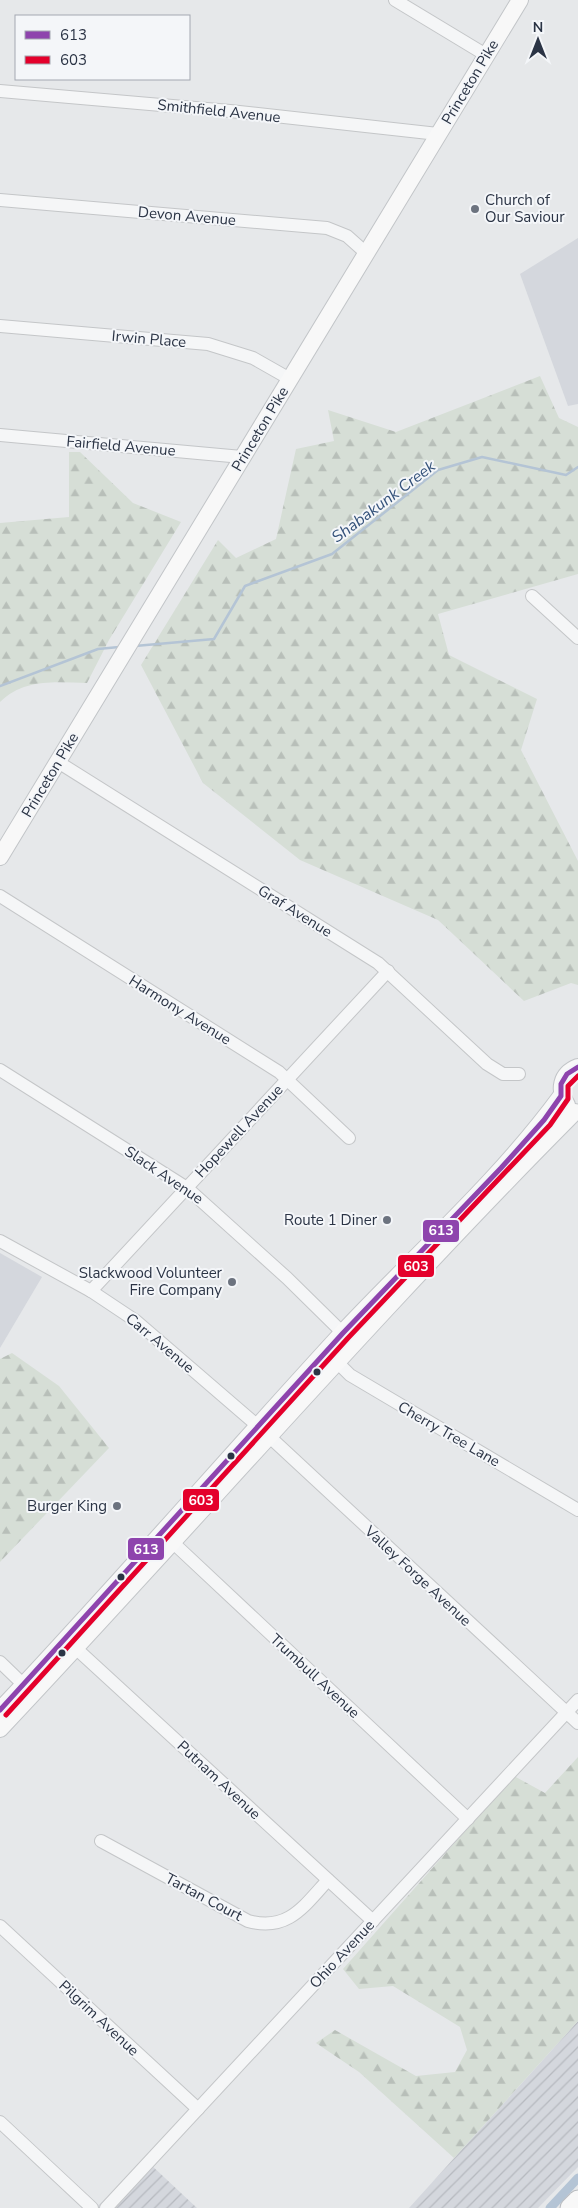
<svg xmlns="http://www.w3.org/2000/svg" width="578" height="2208" viewBox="0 0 578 2208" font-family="'Nunito Sans',sans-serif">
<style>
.built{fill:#d4d7dd}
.industrial{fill:url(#industrial-furrows)}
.forest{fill:url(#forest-firs)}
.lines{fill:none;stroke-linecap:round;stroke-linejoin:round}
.stream{stroke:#b4c4d5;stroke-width:2.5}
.canal{stroke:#b4c4d5;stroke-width:9}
.minor-casing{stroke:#c4c6c8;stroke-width:14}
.major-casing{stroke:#c2c5c8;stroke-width:18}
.highway-casing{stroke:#b8bbbf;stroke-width:21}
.minor{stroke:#f5f6f7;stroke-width:12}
.major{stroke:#f8f8f8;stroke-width:16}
.highway{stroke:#f8f8f8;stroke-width:19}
.bus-1-casing{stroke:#f4f6f9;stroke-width:9}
.bus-2-casing{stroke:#f4f6f9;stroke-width:9}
.bus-1{stroke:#8e44ad;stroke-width:5}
.bus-2{stroke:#e4002b;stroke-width:5}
.poi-dot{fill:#6c737f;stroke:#f4f6f9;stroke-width:2}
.bus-dot{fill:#2b3445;stroke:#f4f6f9;stroke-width:2}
.labels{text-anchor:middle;stroke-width:4;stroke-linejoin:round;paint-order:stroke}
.street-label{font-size:15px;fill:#2b3445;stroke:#f4f6f9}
.poi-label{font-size:15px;fill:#2b3445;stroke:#f4f6f9;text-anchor:end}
.water-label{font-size:16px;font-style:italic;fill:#34527a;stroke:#f4f6f9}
.line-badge{stroke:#f4f6f9;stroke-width:2}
.badge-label{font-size:14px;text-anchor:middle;font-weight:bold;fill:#fff}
</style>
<defs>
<pattern id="industrial-furrows" width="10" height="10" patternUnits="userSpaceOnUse" patternTransform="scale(1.25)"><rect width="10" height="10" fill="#d4d7dd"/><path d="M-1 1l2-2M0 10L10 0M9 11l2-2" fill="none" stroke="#b6b9bf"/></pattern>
<pattern id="forest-firs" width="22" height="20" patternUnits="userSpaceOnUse" patternTransform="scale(1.25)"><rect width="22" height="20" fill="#d6ded6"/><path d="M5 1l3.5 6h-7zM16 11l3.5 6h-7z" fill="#b8bfb9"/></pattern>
</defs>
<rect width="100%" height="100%" fill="#e6e8ea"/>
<!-- built -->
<g class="built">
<path d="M578,238V404L568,406L520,274Z"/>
<path d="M0,1253L42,1277L0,1348Z"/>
</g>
<!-- industrial -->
<g class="industrial">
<path d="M578,2021V2167L538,2208H409Z"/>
<path d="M149,2163L197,2208H95Z"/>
</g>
<!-- forest -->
<g class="forest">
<path d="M540,376L559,418L578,427V574L438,614L449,655L537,699L521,750L578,861V985L571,983L524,1001L438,920L300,860L203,783L141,665L218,540L236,558L276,539L296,449L334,441L328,410L396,432Z"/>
<path d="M69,452H80L133,503L181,522L109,640L87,683C56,682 24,678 0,702V523L69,517Z"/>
<path d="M12,1353L59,1386L109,1448L0,1562V1359Z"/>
<path d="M578,1757V2021L454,2158L359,2072L316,2043L335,2030L416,2076L455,2072L467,2050L460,2027L393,1986L359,1989L343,1969L514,1776L545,1793Z"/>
</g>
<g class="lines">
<!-- stream -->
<g class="stream">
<path d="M135,646L214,639L245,586L332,554L438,470L482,457L566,475L578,467"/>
<path d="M0,686L98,649L119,647"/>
</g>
<!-- canal -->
<path class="canal" d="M550,2208L578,2178"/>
<defs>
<g id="minor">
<path d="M395,0L486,55"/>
<path d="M0,91L230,111L438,134"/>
<path d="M0,200L327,228L347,236L366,253"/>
<path d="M0,326L208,344L253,358L290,379"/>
<path d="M0,435L242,457"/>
<path d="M532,596L578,638"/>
<path d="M58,762L378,963L487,1064L503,1074H519"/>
<path d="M0,896L279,1072L349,1138"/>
<path d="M0,1070L187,1188L287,1278L348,1338"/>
<path d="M0,1241L91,1291L136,1321L259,1427L578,1723"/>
<path d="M91,1291L388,971"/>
<path d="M333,1354L337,1362L350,1375L578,1510"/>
<path d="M167,1537L468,1819"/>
<path d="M69,1642L373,1921"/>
<path d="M0,1662L29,1690"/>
<path d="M101,1841L248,1921C288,1932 304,1906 328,1880"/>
<path d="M0,1926L198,2109"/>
<path d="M0,2122L92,2208"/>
<path d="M106,2208L578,1700"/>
</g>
<g id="major">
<path d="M0,857L520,0"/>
<path d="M567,1105C558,1090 560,1074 578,1067"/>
<path d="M0,1710C117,1586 228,1457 343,1332C416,1254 498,1182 561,1096"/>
<path d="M0,1729C193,1524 377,1311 575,1112"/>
</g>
<path id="highway" d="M570,2208L578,2200"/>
</defs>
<!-- minor casing -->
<use href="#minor" class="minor-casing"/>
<!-- major casing -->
<use href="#major" class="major-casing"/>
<!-- highway casing -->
<use href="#highway" class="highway-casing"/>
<!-- minor -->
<use href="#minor" class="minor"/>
<!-- major -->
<use href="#major" class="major"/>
<!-- highway -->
<use href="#highway" class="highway"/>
<defs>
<path id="bus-1" d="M0,1710L343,1333L501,1168L544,1120L561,1096V1084L567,1074L578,1067"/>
<path id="bus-2" d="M6,1715L348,1338L550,1125L568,1099V1086L578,1076"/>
</defs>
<!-- bus-1 casing -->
<use href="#bus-1" class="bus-1-casing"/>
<!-- bus-2 casing -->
<use href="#bus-2" class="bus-2-casing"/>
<!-- bus-1 -->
<use href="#bus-1" class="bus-1"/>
<!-- bus-2 -->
<use href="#bus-2" class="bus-2"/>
</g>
<!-- markers -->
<g class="poi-dot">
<circle cx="475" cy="209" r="5"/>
<circle cx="387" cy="1220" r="5"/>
<circle cx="232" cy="1282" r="5"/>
<circle cx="117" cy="1506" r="5"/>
</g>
<g class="bus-dot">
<circle cx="317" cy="1372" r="4.5"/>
<circle cx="231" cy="1456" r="4.5"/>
<circle cx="121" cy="1577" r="4.5"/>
<circle cx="62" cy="1653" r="4.5"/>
</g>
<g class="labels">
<!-- street labels -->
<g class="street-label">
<text transform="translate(470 82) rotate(-59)" y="5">Princeton Pike</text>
<text transform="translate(219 111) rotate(6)" y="5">Smithfield Avenue</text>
<text transform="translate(187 216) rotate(5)" y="5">Devon Avenue</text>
<text transform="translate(149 339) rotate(5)" y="5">Irwin Place</text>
<text transform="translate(260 429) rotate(-59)" y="5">Princeton Pike</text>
<text transform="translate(121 446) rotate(5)" y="5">Fairfield Avenue</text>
<text transform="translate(50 775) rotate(-59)" y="5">Princeton Pike</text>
<text transform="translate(295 911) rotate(32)" y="5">Graf Avenue</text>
<text transform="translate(180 1010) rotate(32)" y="5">Harmony Avenue</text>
<text transform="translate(239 1131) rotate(-47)" y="5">Hopewell Avenue</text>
<text transform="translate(164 1175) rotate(34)" y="5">Slack Avenue</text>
<text transform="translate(160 1343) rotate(40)" y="5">Carr Avenue</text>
<text transform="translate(449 1434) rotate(30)" y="5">Cherry Tree Lane</text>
<text transform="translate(418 1576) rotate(43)" y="5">Valley Forge Avenue</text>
<text transform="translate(315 1676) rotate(43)" y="5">Trumbull Avenue</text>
<text transform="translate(219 1780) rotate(43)" y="5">Putnam Avenue</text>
<text transform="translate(204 1897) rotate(28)" y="5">Tartan Court</text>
<text transform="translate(342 1954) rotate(-47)" y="5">Ohio Avenue</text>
<text transform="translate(99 2018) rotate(43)" y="5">Pilgrim Avenue</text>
</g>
<!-- poi labels -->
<g class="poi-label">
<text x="485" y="205" text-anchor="start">Church of<tspan x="485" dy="17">Our Saviour</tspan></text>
<text x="377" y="1225">Route 1 Diner</text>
<text x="222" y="1278">Slackwood Volunteer<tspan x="222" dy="17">Fire Company</tspan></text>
<text x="107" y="1511">Burger King</text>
</g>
<!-- water labels -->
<g class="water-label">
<text transform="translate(383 501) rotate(-37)" y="6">Shabakunk Creek</text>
</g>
</g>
<g class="line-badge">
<rect x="422" y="1219" width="38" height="24" rx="5" fill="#8e44ad"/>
<rect x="397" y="1254" width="38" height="24" rx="5" fill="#e4002b"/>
<rect x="182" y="1488" width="38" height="24" rx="5" fill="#e4002b"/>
<rect x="127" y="1537" width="38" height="24" rx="5" fill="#8e44ad"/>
</g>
<g class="badge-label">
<text x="441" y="1235">613</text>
<text x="416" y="1271">603</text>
<text x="201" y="1505">603</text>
<text x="146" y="1554">613</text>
</g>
<!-- legend -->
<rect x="15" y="15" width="175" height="65" fill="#f4f6f9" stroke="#a4a8b1"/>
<rect x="25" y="31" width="25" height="8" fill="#8e44ad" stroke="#a4a8b1"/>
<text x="60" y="40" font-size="15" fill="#2b3445">613</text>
<rect x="25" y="56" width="25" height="8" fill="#e4002b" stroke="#a4a8b1"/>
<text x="60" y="65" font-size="15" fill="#2b3445">603</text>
<!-- north arrow -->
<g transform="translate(538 40)" stroke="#f4f6f9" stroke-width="4" paint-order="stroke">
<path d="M0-4L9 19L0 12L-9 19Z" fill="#2b3445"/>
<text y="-8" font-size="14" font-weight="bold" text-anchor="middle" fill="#2b3445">N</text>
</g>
</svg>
